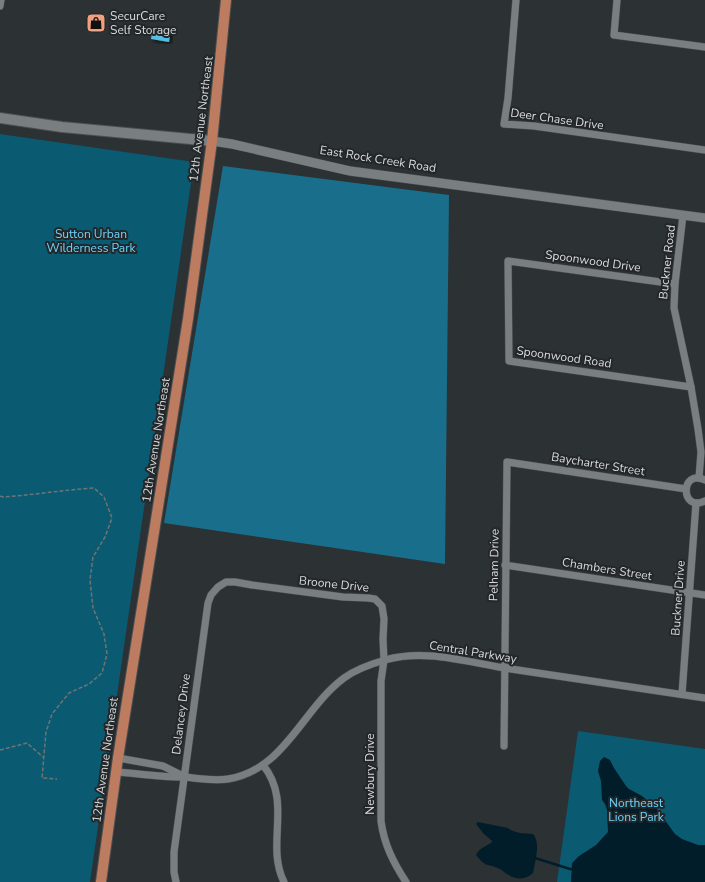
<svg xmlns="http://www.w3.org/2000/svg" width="705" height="882" viewBox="0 0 705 882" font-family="'Nunito Sans',sans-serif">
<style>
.green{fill:#0a5a72}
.forest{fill:#196f8b}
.water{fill:#001d29}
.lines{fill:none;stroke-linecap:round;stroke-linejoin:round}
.stream{stroke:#001d29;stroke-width:2.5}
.building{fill:#55bee4;filter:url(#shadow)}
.minor-casing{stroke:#4c4f50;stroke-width:8}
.tertiary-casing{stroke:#4c4f50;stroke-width:10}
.secondary-casing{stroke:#4c4f50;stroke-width:12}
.primary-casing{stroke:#4c4f50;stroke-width:12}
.path{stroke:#6f7475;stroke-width:1.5;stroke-dasharray:4 2;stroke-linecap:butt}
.minor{stroke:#797e80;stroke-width:7}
.tertiary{stroke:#797e80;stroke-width:9}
.secondary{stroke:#797e80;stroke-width:10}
.primary{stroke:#bd7b5f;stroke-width:10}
.labels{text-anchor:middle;stroke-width:4;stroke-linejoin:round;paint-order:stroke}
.poi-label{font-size:12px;fill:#d8dbdc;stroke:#232729;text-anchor:start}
.street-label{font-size:12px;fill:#d8dbdc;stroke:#232729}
.park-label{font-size:12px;fill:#6ad4fc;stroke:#232729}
</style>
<defs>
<filter id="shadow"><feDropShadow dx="2.5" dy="2.5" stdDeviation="2" flood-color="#0009"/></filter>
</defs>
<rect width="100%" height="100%" fill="#2c3133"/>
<!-- green -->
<g class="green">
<path d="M0,134L194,162L90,882H0Z"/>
<path d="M578,731L705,749V882H557Z"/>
</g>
<!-- forest -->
<path class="forest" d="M223,166L449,195L445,564L164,523Z"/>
<!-- water -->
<g class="water">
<path d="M604,757L610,760L614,768L626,786L629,789L642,796L656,808L675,834L682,839L698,845H705V882H571L572,863L579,856L596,845L608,832L607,810L605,804L602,800L601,781L598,771L600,761Z"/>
<path d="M478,822L508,828C515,834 525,833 533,834C541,842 535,862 533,873C526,880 516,880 507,874C505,873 502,870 500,869C487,863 486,868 476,855C479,848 487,846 492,842V841L484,834L476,824Z"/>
</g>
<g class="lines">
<!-- stream -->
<path class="stream" d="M535,858L570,869H575"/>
</g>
<!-- building -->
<path class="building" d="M153,26L171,29L169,42L151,39Z"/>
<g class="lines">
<defs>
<g id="minor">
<path d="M516,0L508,98L504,124L534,126L705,150"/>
<path d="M617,0L614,35L705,47"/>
<path d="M0,6L1,0"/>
<path d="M683,215L675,284L674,308L691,387L698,429L701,452L699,478"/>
<path d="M675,284L508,261L509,361L691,387"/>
<path d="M705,480C680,468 680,513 705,501"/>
<path d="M505,565L705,595"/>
<path d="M682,694L696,503"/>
<path d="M504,746L507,462L686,489"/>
<path d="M118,758L163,766L183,776"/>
<path d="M263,765C293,802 265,844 284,882"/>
<path d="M116,772C131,773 146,775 161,776C169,777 178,777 186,777C200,779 214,781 228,779C285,770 302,709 344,678C356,669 371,664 385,660C427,648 469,663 511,669C576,679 640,688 705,698"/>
<path d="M176,882L174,872V852L208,603L211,595L218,587L226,582H235L252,585L343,597L368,598L375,599L382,606L384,619L383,639L384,660L381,681V821C384,844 393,862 406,882"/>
</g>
<path id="tertiary" d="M212,141L232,144L350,171L705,218"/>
<path id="secondary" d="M0,118L62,127L212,141"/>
<path id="primary" d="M101,882L118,758L188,319L212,141L226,0"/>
</defs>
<!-- minor casing -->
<use href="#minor" class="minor-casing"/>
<!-- tertiary casing -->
<use href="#tertiary" class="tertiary-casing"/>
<!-- secondary casing -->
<use href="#secondary" class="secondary-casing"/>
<!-- primary casing -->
<use href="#primary" class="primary-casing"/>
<!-- path -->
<g class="path">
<path d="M0,496L3,497C33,495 63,490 94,488L104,497L112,518L105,537L93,557L90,580L93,608L104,634L107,654L102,673L89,684L69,693L52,714L46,732L42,778L57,779"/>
<path d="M0,750L27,743L43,757"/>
</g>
<!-- minor -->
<use href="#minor" class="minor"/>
<!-- tertiary -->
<use href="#tertiary" class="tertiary"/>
<!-- secondary -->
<use href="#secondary" class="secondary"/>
<!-- primary -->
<use href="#primary" class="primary"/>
</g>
<!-- icons -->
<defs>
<symbol id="shop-square" viewBox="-11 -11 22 22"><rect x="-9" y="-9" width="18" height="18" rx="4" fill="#f2a07f" stroke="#232729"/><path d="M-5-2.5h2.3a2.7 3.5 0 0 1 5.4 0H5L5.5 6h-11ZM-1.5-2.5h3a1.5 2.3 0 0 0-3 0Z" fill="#111"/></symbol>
</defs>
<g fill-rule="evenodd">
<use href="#shop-square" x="85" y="12" width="22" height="22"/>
</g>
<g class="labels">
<!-- poi labels -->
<g class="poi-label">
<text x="110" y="20">SecurCare<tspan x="110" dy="14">Self Storage</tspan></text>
</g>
<!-- street labels -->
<g class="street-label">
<text transform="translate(201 119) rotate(-83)" y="4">12th Avenue Northeast</text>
<text transform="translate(557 119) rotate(8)" y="4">Deer Chase Drive</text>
<text transform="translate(378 159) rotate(9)" y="4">East Rock Creek Road</text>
<text transform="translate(593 261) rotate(8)" y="4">Spoonwood Drive</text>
<text transform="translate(667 262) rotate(-84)" y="4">Buckner Road</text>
<text transform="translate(564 357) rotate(8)" y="4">Spoonwood Road</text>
<text transform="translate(156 440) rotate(-81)" y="4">12th Avenue Northeast</text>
<text transform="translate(598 464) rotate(9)" y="4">Baycharter Street</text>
<text transform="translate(494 565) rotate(-89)" y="4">Pelham Drive</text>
<text transform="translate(607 569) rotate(9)" y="4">Chambers Street</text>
<text transform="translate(334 584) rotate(6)" y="4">Broone Drive</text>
<text transform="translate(678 598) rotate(-86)" y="4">Buckner Drive</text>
<text transform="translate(473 652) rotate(9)" y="4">Central Parkway</text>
<text transform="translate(181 714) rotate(-83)" y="4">Delancey Drive</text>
<text transform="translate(105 760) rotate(-82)" y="4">12th Avenue Northeast</text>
<text transform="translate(370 774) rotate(-90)" y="4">Newbury Drive</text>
</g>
<!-- park labels -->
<g class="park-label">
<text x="91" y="238">Sutton Urban<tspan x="91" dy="14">Wilderness Park</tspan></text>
<text x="636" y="807">Northeast<tspan x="636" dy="14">Lions Park</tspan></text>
</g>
</g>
</svg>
